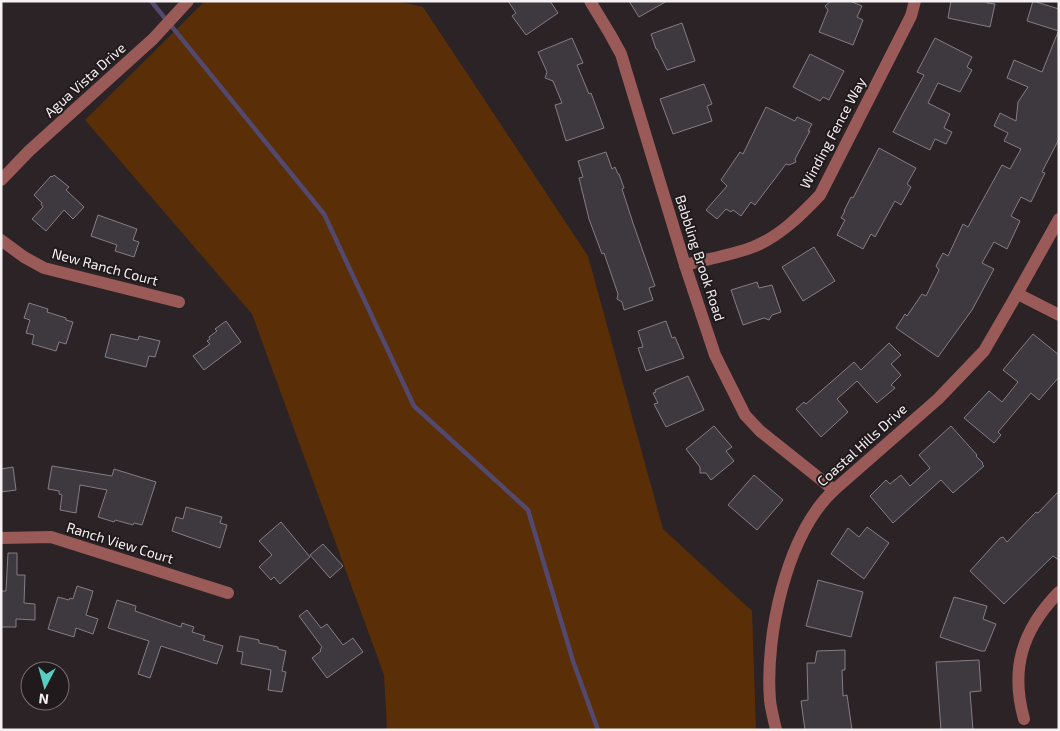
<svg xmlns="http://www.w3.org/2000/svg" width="1060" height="731" viewBox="0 0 1060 731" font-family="'Exo 2',sans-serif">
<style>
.green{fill:#5a2e07}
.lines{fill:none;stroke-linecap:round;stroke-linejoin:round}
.stream{stroke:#53486e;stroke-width:4.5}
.building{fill:#3e393f;stroke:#837e85}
.street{stroke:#9a5a57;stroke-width:12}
.labels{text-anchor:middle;stroke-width:4;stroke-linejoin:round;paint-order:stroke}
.street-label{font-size:14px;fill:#f6f1f3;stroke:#211a1d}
</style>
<rect width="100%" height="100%" fill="#2b2326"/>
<!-- green -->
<path class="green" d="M205,1H396L423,7L588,256L663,529L752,611L756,730H387L384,675L252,314L85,120Z"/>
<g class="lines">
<!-- stream -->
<path class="stream" d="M151,1L324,214L414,406L528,510L573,661L598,730"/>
</g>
<!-- building -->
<g class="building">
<path d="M508,1H550L558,13L526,35L512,16L516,13Z"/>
<path d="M629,1H667L639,17Z"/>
<path d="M831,1H850L862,6L857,17L863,20L853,45L819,32L828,10L825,6Z"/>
<path d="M951,1H988L987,3L995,4L990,27L948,18Z"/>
<path d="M1033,1L1059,9V31L1027,21Z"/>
<path d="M682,23L695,61L667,70L657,49H656L651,34Z"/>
<path d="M1058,32L1059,139L1042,172L1045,173L1031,202L1021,197L1011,216L1020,221L1007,249L994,242L982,263L994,269L972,310L938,357L896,328L905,314L907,316L922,294L926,296L939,270L936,266L943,253L948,256L963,224L968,227L1002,165L1010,169L1021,149L1004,141L1008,133L994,126L1000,113L1016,121L1018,102L1028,87L1007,78L1014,60L1042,72Z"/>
<path d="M572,38L583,63L577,65L589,94L591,93L604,128L566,141L555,105L562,103L553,81L545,78L547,72L538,52Z"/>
<path d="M935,38L972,57L967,67L972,70L960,92L938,83L928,103L950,114L944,128L952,132L946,144L935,139L930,150L893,132L924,75L917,72Z"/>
<path d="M810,54L844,71L829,100L823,97L820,101L793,87Z"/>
<path d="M704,84L712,104L707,106L712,121L673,134L660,99Z"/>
<path d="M766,107L795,121L797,117L812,124L808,131H810L795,159L796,162L789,165L786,164L755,205L751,202L741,216L733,210L731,212L726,209L717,219L706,210L727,186L721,180L740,152L743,154Z"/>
<path d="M879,148L916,168L907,184L911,187L901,205L895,201L875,237L871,234L863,249L837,235L845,220L841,218L845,211H844L851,197L853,198Z"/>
<path d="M606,152L612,169L615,167L618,174H619L624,188L622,189L633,223L655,286L649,288L653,300L624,310L622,302L617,299L618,294L604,253L602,254L589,219L579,178L583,177L578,161Z"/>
<path d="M54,175L69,187L66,190L84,207L73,219L64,210L46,231L32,219L43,207L41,204L42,203L34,195L51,176L52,177Z"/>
<path d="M98,215L137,229L133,240L139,242L134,257L115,251L117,245L91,236Z"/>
<path d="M814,247L835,281L803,301L782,267Z"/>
<path d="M757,282L759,288L772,285L781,312L772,315L769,320L764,318L743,325L731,290Z"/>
<path d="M29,303L48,309L47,312L66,318V320L73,322L66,344L59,342L56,351L32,344L34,335L26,333L30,320L24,318Z"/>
<path d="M226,321L241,342L204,370L193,356L210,344L207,341L210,339L209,337L217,331L215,329Z"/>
<path d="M666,321L672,338L675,337L684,358L646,371L638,348L643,347L638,331Z"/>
<path d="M111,334L138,340L139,336L160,341L155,357L149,356L146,367L105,357Z"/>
<path d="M1033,334L1059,355V377L1039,400L1031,393L998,432L1001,435L994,443L964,418L989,391L1002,402L1018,382L1003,370Z"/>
<path d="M889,343L901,355L891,364L901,375L891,385L895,388L877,403L857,381L837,399L848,412L821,437L796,409L804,402L806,404L854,362L861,370Z"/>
<path d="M688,376L704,410L666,427L654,404L658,403L653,393L656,392L655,390Z"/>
<path d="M714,426L732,447L726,451L734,461L711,480L706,473H700V467L686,449Z"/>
<path d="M951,426L977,455L976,456L983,463L982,464L984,466L953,493L941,480L893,523L870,496L886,480L890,484L901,475L910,486L930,468L919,455Z"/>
<path d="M52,466L112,476L114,469L156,482L142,525L134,523L133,525L115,520L114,522L98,517L107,490L80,485L76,513L60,510L62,495L59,494V491L48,489Z"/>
<path d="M13,467L16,490L1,492V469Z"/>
<path d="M754,475L783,500L757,530L728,505Z"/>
<path d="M1059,491V560L1053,556L1004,604L970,571L1000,538L1003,537L1007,542L1036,512L1038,513Z"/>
<path d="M186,507L222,517L220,523L227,525L220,548L172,531L176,517L183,519Z"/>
<path d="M281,522L310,557L280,584L274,577L271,580L259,567L272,555L259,541Z"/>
<path d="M867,527L889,543L864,579L831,554L848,528L859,537Z"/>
<path d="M323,544L343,566L330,578L310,555Z"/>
<path d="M8,553H17V575H25L24,603L35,604V620L16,619V627H1V593L2,591H6Z"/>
<path d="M818,580L863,592L851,637L806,626Z"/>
<path d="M77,586L93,591L86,615L98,619L93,634L76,628L74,637L48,629L58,597L69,600L70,598L73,599Z"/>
<path d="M954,597L987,606L983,619L996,624L985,651H981L940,637Z"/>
<path d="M117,600L136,606L135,611L155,618L181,627L182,623L194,627L192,632L205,636L203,640L223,646L217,664L161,646L150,678L138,674L149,641L108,628Z"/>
<path d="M307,610L321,628L327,624L343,645L353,638L363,652L327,678L312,658L321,651L320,650L322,647L299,616Z"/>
<path d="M240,636L259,640V643L278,647V649L286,651L282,671L286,672L282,692L268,690L271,670L241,664L243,652L237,651Z"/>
<path d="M845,650V670H842L843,696L847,695L852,730H805L801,701L808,700L807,663H815L817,651Z"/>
<path d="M979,660L981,691L970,692L973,730H941L936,662Z"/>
</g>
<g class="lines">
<!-- street -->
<g class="street">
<path d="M590,1L610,34L621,54L685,265L715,355L745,415L760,431L834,490"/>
<path d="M1,180L29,151L153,39L188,1"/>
<path d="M1,240L24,257L44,268L179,302"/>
<path d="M685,265C707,259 732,255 753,247C779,237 801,215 820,195L911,16L915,1"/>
<path d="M1018,294L1059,315"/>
<path d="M1,538L51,537L228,593"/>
<path d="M1024,719C1010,669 1022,630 1059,592"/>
<path d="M776,730C774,720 771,710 770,700C765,636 786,535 834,490L938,399L984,351L1013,301L1059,219"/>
</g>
</g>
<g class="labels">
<!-- street labels -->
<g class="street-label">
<text transform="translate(85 80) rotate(-42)" y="5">Agua Vista Drive</text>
<text transform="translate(833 133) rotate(-62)" y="5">Winding Fence Way</text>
<text transform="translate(700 258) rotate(72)" y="5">Babbling Brook Road</text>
<text transform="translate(105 267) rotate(15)" y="5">New Ranch Court</text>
<text transform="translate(862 445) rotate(-42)" y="5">Coastal Hills Drive</text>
<text transform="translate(120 543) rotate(17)" y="5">Ranch View Court</text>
</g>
</g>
<!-- border -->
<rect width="1060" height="731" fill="none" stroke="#f6f1f3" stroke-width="5"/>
<!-- north arrow -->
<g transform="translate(45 686) rotate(186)"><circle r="24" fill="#211a1d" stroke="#767073"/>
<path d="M0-4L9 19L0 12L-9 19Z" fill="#57cec1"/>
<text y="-8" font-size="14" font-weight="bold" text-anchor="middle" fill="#f6f1f3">N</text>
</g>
</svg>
